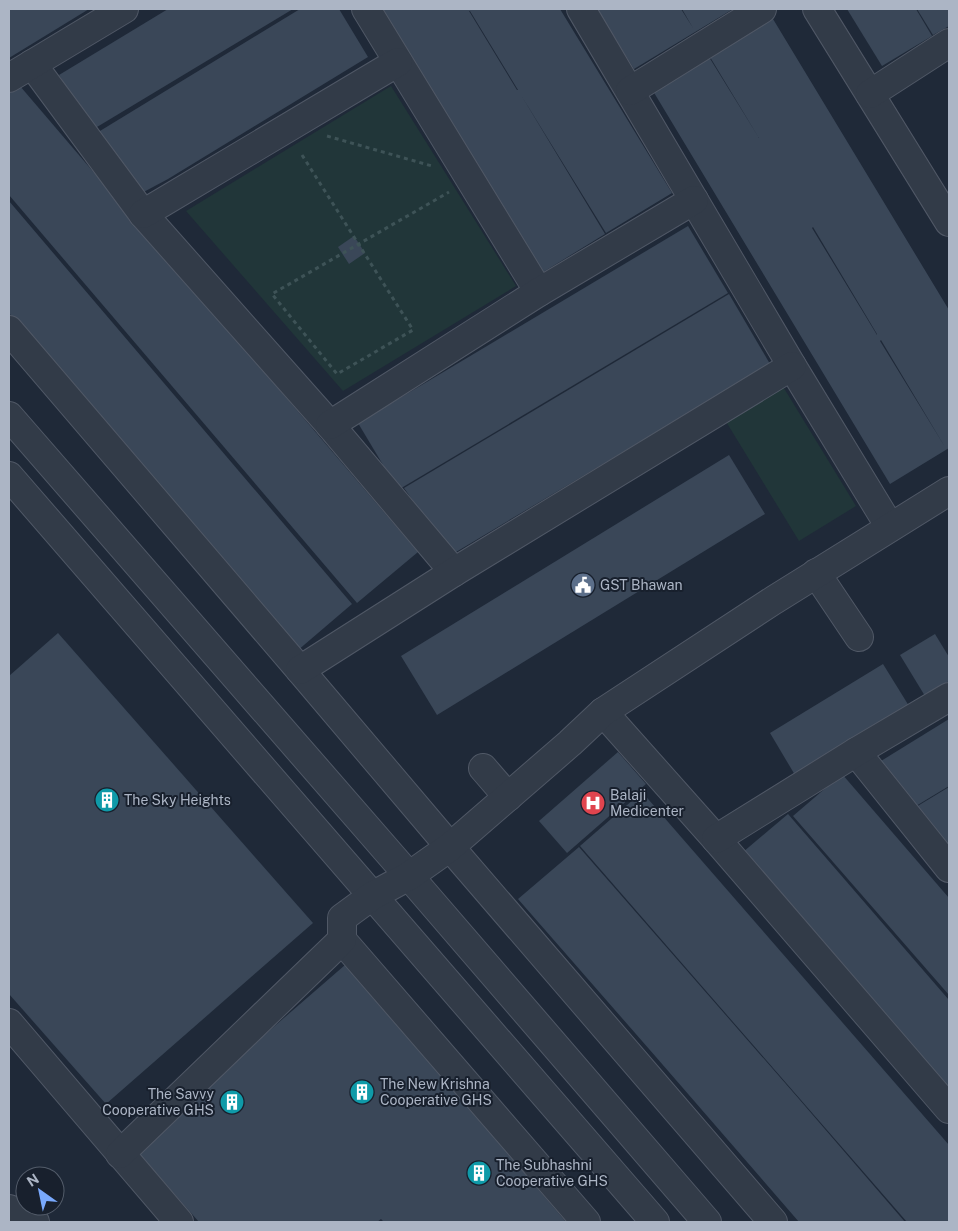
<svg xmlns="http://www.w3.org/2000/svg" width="958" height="1231" viewBox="0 0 958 1231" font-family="'Public Sans',sans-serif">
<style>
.green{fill:#213639}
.building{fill:#3a4758;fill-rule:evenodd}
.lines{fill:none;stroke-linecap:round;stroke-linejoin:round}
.minor-casing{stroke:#505866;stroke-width:30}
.path{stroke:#3e5357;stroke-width:3;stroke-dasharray:4 4;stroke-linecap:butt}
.minor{stroke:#323b48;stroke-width:28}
.labels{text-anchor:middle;stroke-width:4;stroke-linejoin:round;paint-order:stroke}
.poi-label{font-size:14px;fill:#acb5c5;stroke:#18202d;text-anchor:start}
</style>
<rect width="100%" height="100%" fill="#1f2938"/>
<!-- green -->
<g class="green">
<path d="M391,86L516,286L343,391L186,211Z"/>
<path d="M782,385L856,506L799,541L725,420Z"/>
</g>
<!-- building -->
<g class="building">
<path d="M9,9H89L9,58Z"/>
<path d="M168,9H293L92,130L59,75Z"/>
<path d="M300,9H339L368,57L168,179L138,195L95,134Z"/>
<path d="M378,9H560L672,193L606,233L521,95L605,234L540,274ZM469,11H470L518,90H517Z"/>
<path d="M597,9H681L693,28L682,9H733L634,69Z"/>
<path d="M847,9H916L932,36L882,66Z"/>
<path d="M917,9H949V26L933,35Z"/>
<path d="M773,19L949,310V448L890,484L653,91L709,57L759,138L710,57ZM813,227L877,334V335L812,228ZM881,340L945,447L880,341Z"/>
<path d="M14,79L418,552L357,603L9,195V84Z"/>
<path d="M9,201L352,604L297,651L9,313Z"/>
<path d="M688,226L728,293L398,490L358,423Z"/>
<path d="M354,236L365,253L349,264L338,247Z"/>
<path d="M729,294L770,364L451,555L404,488Z"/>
<path d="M729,455L765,514L437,715L401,656Z"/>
<path d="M58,633L313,923L106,1104L9,994V676Z"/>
<path d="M935,634L949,657V681L925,696L900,655Z"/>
<path d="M883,664L909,706L795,775L770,733Z"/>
<path d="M949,719V786L911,809L881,761Z"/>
<path d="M618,752L646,784L567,853L539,821Z"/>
<path d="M842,774L949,898V995L793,816Z"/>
<path d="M949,787V851L911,810Z"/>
<path d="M642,792L949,1145V1222H907L580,846Z"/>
<path d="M788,814L949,1000V1089L743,852Z"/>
<path d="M579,847L799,1099L905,1222H799L656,1057L518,899Z"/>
<path d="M345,965L485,1127L566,1222H384L381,1219L377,1222H199L134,1148Z"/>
</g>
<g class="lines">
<defs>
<g id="minor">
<path d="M366,9L539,292"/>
<path d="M581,9L792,366L890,527"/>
<path d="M817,9L949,222"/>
<path d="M32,64L143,214L330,425L454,572"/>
<path d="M9,78L124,9"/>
<path d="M630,91L762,9"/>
<path d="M870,94L949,43"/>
<path d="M143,214L398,62"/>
<path d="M9,330L300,670L450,847L773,1222"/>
<path d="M9,416L409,876L707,1222"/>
<path d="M330,425L539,292L694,200"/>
<path d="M9,476L655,1222"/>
<path d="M816,573L859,637"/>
<path d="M300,670L454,572L792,366"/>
<path d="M603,712L716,839L949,1109"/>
<path d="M856,752L949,868"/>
<path d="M483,768L508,797"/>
<path d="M716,839L856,752L949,697"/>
<path d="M342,940L586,1222"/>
<path d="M9,1023L179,1222"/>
<path d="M120,1154L342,940V918L372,896L409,876L450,847L570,743L603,712L774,600L949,491"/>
<path d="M9,1209L24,1215L35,1222"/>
</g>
</defs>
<!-- minor casing -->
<use href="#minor" class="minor-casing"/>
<!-- path -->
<g class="path">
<path d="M327,136L432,166"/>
<path d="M302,155L413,330L337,374L272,294L449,192"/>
</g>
<!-- minor -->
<use href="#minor" class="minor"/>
</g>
<!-- icons -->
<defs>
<symbol id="civic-disc" viewBox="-11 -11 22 22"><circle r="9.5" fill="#5c6f8a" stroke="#18202d"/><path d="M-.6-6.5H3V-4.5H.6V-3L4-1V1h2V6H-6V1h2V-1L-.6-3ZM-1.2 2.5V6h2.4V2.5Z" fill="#fff"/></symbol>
<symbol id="building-disc" viewBox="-11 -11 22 22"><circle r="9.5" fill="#0f9aa8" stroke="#18202d"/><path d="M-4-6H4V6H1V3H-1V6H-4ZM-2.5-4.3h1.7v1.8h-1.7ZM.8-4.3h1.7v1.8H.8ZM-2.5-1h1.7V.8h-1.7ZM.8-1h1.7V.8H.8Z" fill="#fff"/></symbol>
<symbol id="hospital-disc" viewBox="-11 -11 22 22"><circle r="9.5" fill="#e0444e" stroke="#18202d"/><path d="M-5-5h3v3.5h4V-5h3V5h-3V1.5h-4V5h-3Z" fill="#fff"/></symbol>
</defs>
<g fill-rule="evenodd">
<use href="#civic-disc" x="569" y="571" width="28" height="28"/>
<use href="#building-disc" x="93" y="786" width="28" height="28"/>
<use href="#hospital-disc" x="579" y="789" width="28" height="28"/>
<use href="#building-disc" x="348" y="1078" width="28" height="28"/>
<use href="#building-disc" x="218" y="1088" width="28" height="28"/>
<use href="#building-disc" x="465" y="1159" width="28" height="28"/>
</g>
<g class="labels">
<!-- poi labels -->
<g class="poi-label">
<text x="600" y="590">GST Bhawan</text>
<text x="610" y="800">Balaji<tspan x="610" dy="16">Medicenter</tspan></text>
<text x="124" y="805">The Sky Heights</text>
<text x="380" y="1089">The New Krishna<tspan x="380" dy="16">Cooperative GHS</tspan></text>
<text x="214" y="1099" text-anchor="end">The Savvy<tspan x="214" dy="16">Cooperative GHS</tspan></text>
<text x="496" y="1170">The Subhashni<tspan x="496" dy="16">Cooperative GHS</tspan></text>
</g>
</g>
<!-- border -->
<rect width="958" height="1231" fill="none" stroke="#acb5c5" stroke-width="20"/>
<!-- north arrow -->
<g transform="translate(40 1191) rotate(327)"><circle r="24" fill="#18202d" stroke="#535c6a"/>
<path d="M0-4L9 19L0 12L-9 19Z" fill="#79a9fd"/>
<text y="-8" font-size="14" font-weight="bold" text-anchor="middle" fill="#acb5c5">N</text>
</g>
</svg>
